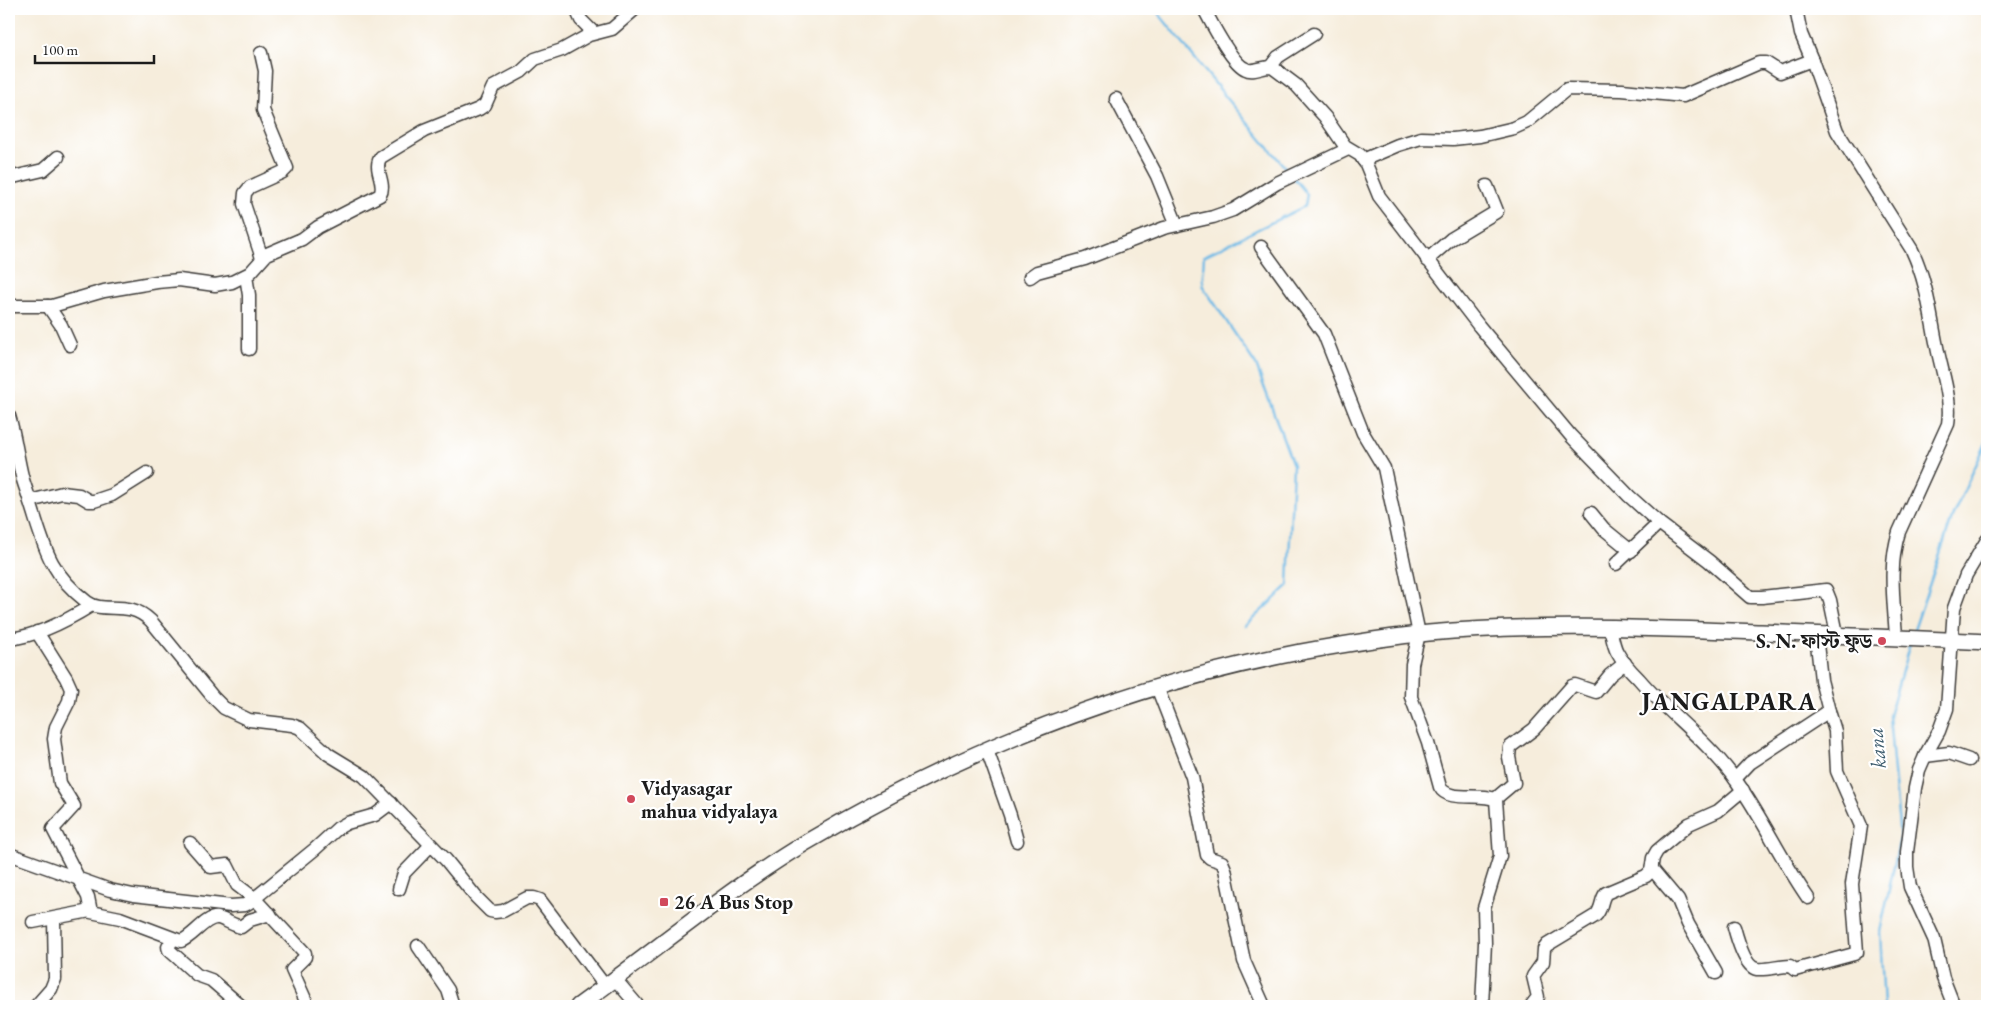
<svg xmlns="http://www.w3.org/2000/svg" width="1996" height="1015" viewBox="0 0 1996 1015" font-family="'EB Garamond','Noto Serif Bengali',serif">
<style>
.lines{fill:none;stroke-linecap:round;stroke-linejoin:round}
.stream{stroke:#6cb9e6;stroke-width:2.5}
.minor-casing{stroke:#3d3b39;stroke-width:15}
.major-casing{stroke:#3d3b39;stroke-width:18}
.minor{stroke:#fff;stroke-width:12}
.major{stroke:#fff;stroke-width:15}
.poi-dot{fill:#d1495b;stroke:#fff;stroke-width:2}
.labels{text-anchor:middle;stroke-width:4.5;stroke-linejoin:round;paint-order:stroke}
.poi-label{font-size:20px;font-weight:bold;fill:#1c1c1c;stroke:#fff;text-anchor:start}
.water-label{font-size:21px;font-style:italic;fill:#3c5b6d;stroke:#fff}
.district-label{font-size:25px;font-weight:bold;letter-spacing:1px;fill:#1c1c1c;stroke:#fff}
</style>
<rect width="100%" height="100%" fill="#fff"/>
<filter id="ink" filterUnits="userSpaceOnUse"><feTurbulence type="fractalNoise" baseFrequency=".02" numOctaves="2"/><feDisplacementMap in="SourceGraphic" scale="10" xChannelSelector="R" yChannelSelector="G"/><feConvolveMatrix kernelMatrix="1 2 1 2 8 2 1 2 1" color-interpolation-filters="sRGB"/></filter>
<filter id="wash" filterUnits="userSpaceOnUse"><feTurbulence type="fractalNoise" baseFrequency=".0096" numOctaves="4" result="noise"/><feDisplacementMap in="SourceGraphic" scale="20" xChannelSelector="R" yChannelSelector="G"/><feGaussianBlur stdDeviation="1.12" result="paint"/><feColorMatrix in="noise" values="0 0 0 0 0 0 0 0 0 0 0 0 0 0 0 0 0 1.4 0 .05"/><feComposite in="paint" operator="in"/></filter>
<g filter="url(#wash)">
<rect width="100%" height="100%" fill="#f6eddc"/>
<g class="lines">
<!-- stream -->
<g class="stream">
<path d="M1155,9L1226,97L1289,172"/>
<path d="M1245,626L1288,586L1293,465L1256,365L1202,285L1204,256L1305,206L1307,194L1294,178"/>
<path d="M1913,633L1953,515L1987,441"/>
<path d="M1884,1006L1880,932L1900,838L1889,716L1910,643"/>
</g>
</g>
</g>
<g filter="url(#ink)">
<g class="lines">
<defs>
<g id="minor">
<path d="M576,9L581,20L594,33"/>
<path d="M1204,9C1211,22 1232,64 1246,69C1253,73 1264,66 1272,67L1296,85L1325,117L1345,146L1360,155L1366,164L1379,196L1479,326L1571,436L1629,496L1659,523L1709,561L1750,597H1762L1826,590L1830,600L1837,634"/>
<path d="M1796,9L1801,34L1812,60L1837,131L1912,250C1927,282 1930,313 1937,347C1942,373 1952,398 1948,424L1899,532C1888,566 1894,602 1896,637"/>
<path d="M261,53L265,71L263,110L287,168L283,172L250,187L245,193L244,204L262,258"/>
<path d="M1271,66L1278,57L1314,34"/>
<path d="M1116,99L1157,176L1177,225"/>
<path d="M1363,160L1398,145L1421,138L1453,139L1480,136L1514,128L1527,122L1567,89L1622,90L1683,96L1759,63H1766L1780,72L1812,60"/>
<path d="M9,178L43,170L58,157"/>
<path d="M1261,247L1324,334L1363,433L1384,468L1419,634L1412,664L1411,697L1428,743L1440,787C1448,803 1482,792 1496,800L1500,856L1484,908L1485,943L1482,1006"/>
<path d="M1427,260L1451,239L1496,212L1497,211L1487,186"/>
<path d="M246,276L249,295V349"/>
<path d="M1030,277L1037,272L1085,259L1164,228L1213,217L1233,210L1277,183L1348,149"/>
<path d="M9,306H52L104,291L157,282L179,280L215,285L232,282L250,273L267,254L302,239L318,227L380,195C387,183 372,168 381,157L424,131L479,109L485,105L493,87L521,72L535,59L562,50L589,35L612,29L635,9"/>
<path d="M48,306L61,325L70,345"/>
<path d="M9,416C15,436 17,456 22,476C24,485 28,493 30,502C44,545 48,572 87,602C104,615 128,598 151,621L213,697L224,708L249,720L292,725L300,728L328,754L364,776L446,860L476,897L490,911L495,912L503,911L527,898H534L540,900L605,986"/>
<path d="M30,501L62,493L79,495L89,501H94L112,495L147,473"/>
<path d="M1591,513L1604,529L1631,551"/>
<path d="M1616,564L1659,523"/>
<path d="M1610,627C1612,635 1613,645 1617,652C1622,662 1631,671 1639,679C1668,713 1705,739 1732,775C1761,814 1780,858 1808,898"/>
<path d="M37,632L66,678L71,689L69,701L56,727L54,739L60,783L74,806L53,829L88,897L91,912L120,918L181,941C193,937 206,916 218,918C226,920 233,925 241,927L250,920L270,914"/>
<path d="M9,639C38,636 68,620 92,605"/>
<path d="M1157,687L1192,777L1207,855L1210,858L1222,862L1225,869L1244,961L1264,1006"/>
<path d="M987,750L1010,815L1017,841"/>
<path d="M1925,756L1949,753L1969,760"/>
<path d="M1735,779L1750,763L1829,711L1821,680L1816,635"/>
<path d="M1495,799L1514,783L1509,757L1510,747L1534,729L1572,686L1575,685L1596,692L1610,675L1625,663"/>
<path d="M190,843L211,867L227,865L237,885L254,898L305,953V957L292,970L305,999L306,1006"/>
<path d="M9,854L110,890L133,895L231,906L245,905L250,902L315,849L338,828L347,823L375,815L391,803"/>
<path d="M1652,869L1678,900L1688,924L1716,973"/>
<path d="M399,889L404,873L431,845"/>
<path d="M33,922L90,911"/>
<path d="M1734,927C1737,938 1745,967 1757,969C1767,970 1780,966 1790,966L1795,970L1854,954L1857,952L1852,884L1861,826L1837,771L1835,731L1829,711"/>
<path d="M173,939L168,947L169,950L197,975L211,980L241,1006"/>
<path d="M418,946L448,990L453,1006"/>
<path d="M615,979L638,1006"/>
<path d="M36,1006L51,989L55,979L54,919"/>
<path d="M1531,1006L1538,997L1533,976L1543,962L1544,949L1547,945L1595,916C1603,909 1600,900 1606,893L1646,876L1651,871L1653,858L1657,851L1689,824L1718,811L1743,790"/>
<path d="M1954,1006L1943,978L1934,939L1910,887L1907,867V852L1915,788L1919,770L1926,754L1939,731L1947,709L1954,608L1966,575L1987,540"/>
</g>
<path id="major" d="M578,1006C654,952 725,891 805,843C956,753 1122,687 1295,653C1340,645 1384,637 1429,633C1540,623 1650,628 1761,632C1837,636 1912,638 1987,642"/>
</defs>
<!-- minor casing -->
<use href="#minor" class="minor-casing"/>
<!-- major casing -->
<use href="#major" class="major-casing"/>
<!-- minor -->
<use href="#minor" class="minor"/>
<!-- major -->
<use href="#major" class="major"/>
</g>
</g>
<!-- markers -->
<g class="poi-dot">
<circle cx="1882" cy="641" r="5"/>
<circle cx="631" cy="799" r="5"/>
<rect x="659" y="897" width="10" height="10" rx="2.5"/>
</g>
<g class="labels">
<!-- poi labels -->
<g class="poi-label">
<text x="1872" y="648" text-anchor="end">S. N. ফাস্ট ফুড</text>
<text x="641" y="795">Vidyasagar<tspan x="641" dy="23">mahua vidyalaya</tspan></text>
<text x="674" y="909">26 A Bus Stop</text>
</g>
<!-- water labels -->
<g class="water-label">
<text transform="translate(1877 748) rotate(-95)" y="7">kana</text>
</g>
<!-- district labels -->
<g class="district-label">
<text x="1729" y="710">JANGALPARA</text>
</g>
</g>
<!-- margin -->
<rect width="1996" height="1015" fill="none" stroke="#fff" stroke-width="30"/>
<!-- scale -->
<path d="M35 55v8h119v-8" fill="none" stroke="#1c1c1c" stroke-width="2.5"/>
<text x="42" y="55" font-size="15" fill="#1c1c1c" stroke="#ffffff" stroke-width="4" paint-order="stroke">100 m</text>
</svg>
